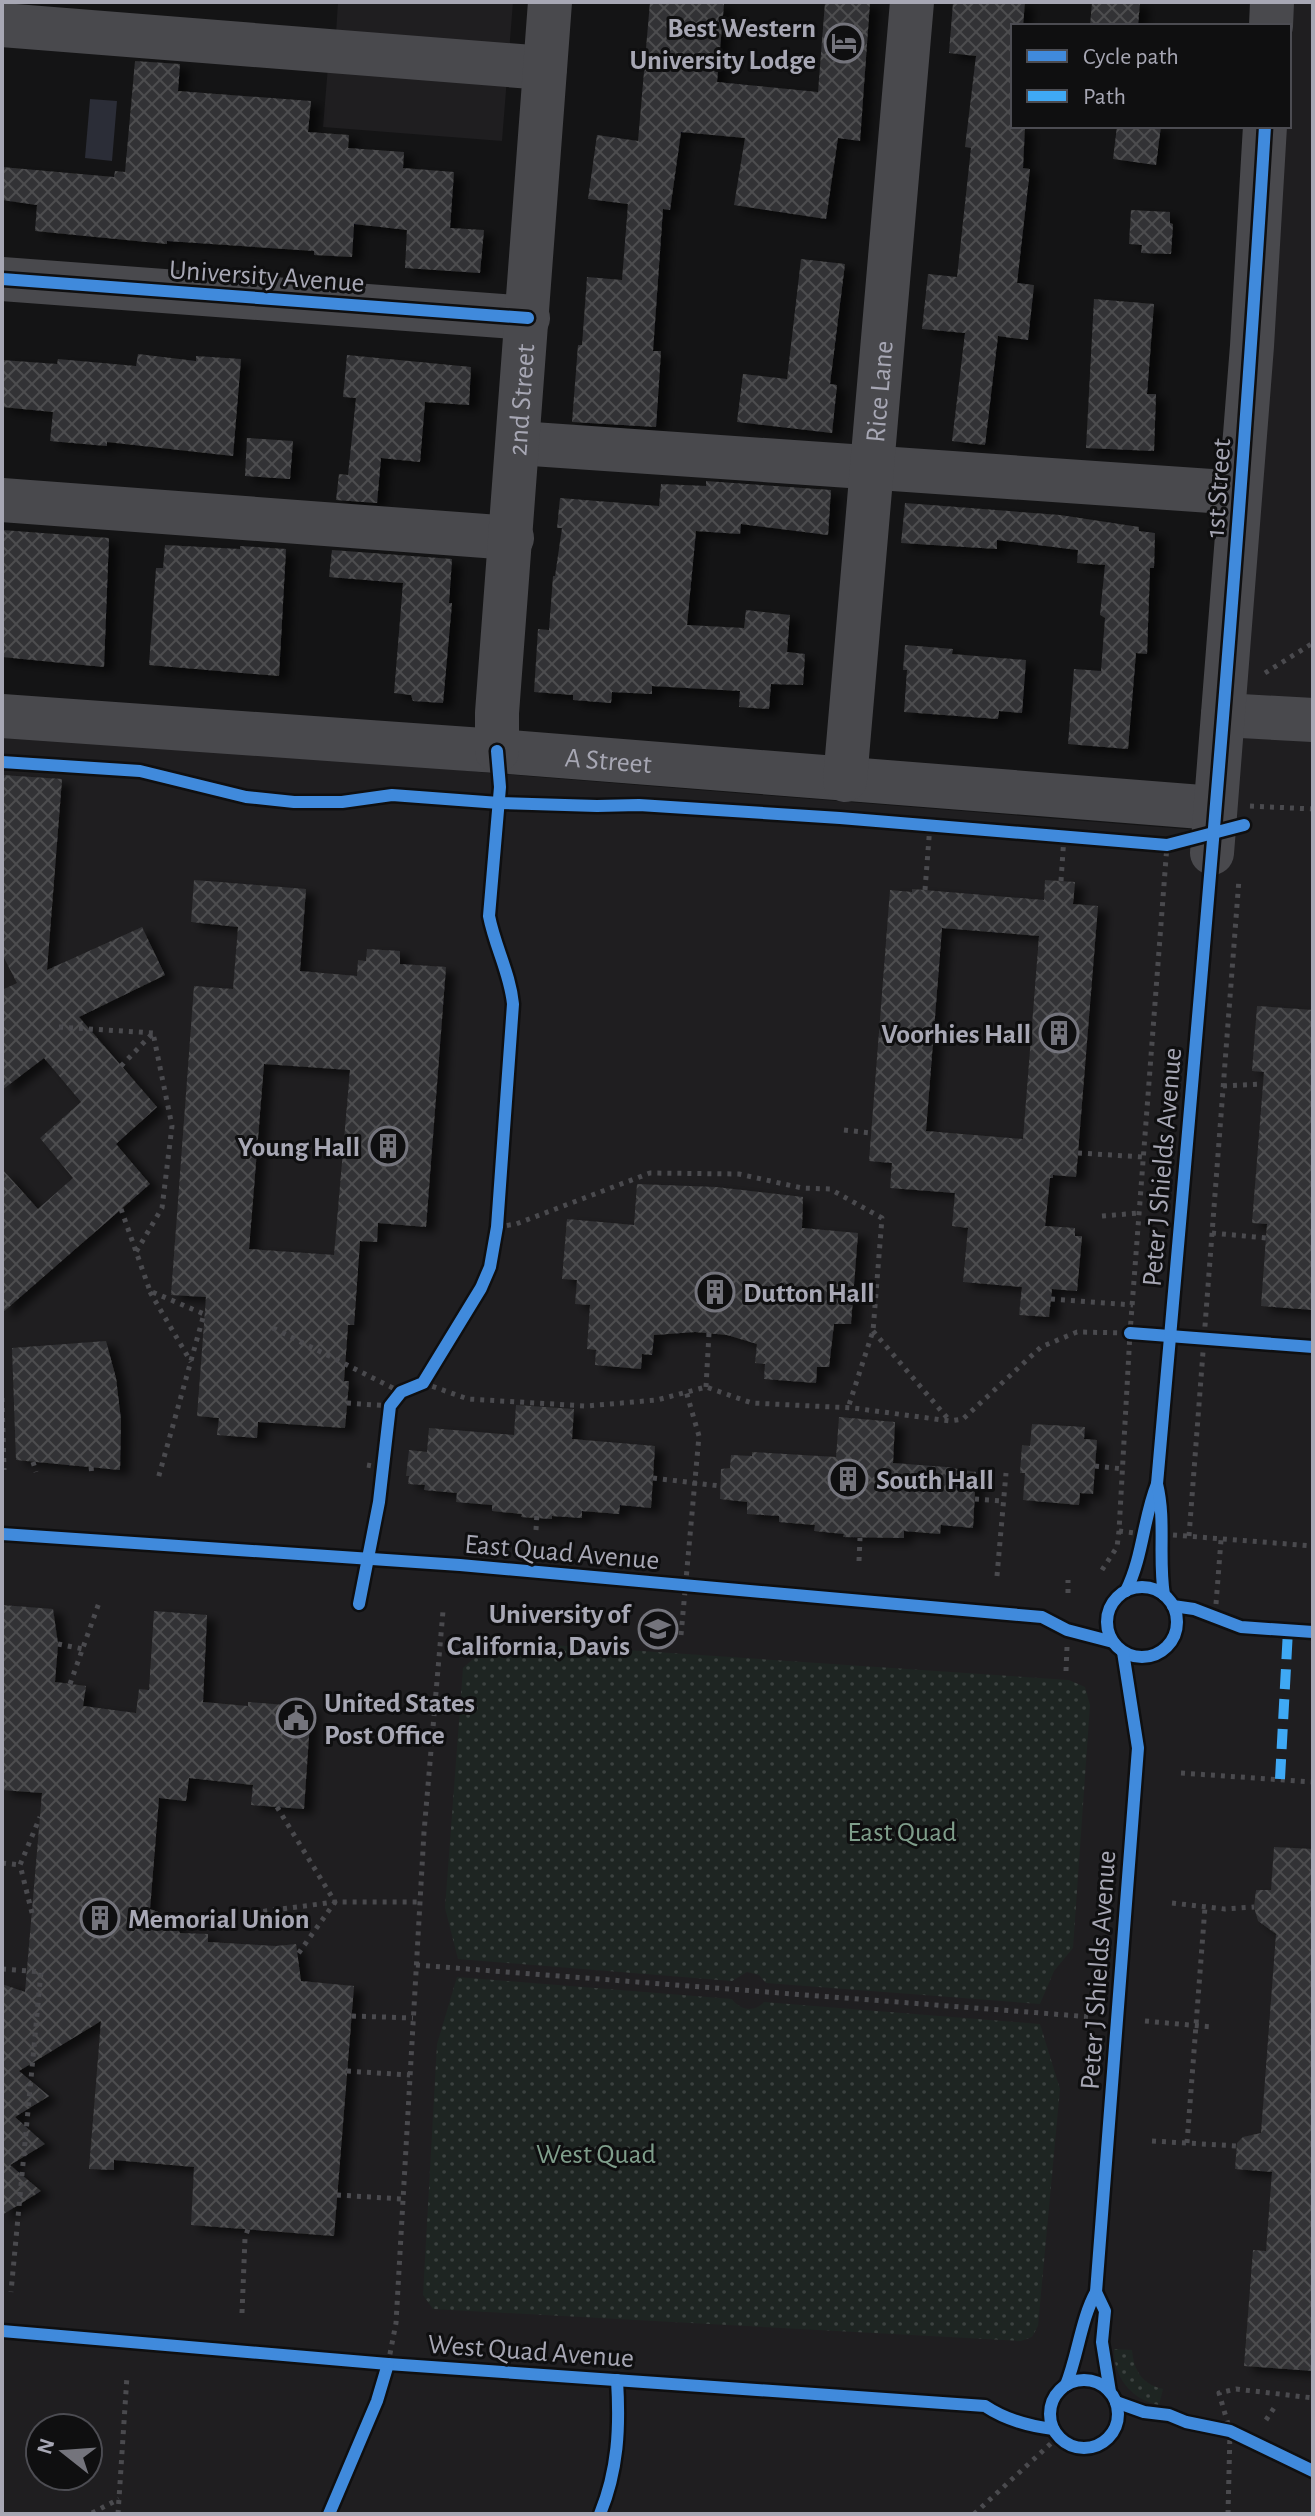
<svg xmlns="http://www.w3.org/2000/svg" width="1315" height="2516" viewBox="0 0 1315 2516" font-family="'Alegreya Sans',sans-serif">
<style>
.built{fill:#1f1e20;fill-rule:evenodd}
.green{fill:url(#green-dots)}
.water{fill:#2b2d37}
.building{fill:url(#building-cross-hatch);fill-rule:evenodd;filter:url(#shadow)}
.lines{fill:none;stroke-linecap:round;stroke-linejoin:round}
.path{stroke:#4a4a4e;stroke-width:5;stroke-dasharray:4 6;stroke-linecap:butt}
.minor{stroke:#49494d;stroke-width:44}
.quiet{stroke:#3fa9f5;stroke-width:10;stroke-dasharray:20 10;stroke-linecap:butt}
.cycleway-casing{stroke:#0f0f10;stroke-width:17}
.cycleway{stroke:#408adc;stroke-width:12}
.labels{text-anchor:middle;stroke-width:6;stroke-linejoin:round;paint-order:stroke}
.poi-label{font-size:28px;font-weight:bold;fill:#a7a7b4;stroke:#0f0f10;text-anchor:end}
.street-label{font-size:28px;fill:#a7a7b4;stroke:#0f0f10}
.park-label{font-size:28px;fill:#7f9e8b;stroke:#0f0f10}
</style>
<defs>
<pattern id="green-dots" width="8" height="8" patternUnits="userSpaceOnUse" patternTransform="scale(2)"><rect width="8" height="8" fill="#1e2522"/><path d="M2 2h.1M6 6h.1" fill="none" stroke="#3c4240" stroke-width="1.8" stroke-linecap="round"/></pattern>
<pattern id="building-cross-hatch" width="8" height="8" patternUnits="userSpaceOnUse" patternTransform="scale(2)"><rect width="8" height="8" fill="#323234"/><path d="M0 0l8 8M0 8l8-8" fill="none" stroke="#4d4d4f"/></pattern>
<filter id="shadow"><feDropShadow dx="9" dy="5" stdDeviation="4" flood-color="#0009"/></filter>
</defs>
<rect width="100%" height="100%" fill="#141415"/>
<!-- built -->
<g class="built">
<path d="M338,2H513L502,141L323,127L328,66H334Z"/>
<path d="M1262,2H1313V2514H2V723L489,773L1197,830L1252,126H1289V26ZM40,2428H88V2476H40Z"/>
</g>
<!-- green -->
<g class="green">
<path d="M493,1641L1069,1680L1085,1687L1090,1705L1073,1948L1054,1971L1040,2004L766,1983L759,1975L747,1972L732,1981L458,1959L445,1908L463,1668Z"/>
<path d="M457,1977L732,1999C740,2010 754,2013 764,2002L1040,2024L1060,2089L1038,2326L1032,2337L1021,2341L433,2309L423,2295L437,2044Z"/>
<path d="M1114,2349L1132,2350C1134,2371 1142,2384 1163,2389L1159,2405C1131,2400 1113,2376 1114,2349Z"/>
</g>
<!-- water -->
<path class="water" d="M90,99L117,101L112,161L85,158Z"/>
<!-- building -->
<g class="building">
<path d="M650,2L724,4L717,82L818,92L825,2H870L860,141L838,138L826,219L734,205L745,138L681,132L670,210L663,209L653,351H661L656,427L572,422L578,345H582L587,277L622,280L628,204L588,199L597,135L638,141Z"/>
<path d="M953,2H1025L1023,26H1013V126H1025L1023,168L1030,169L1017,283L1034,285L1028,340L998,336L985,445L952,441L965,333L922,329L928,274L957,277L971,148L965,147L976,56L949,53Z"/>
<path d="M1092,2H1140L1138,26H1090Z"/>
<path d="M135,61L180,64L178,91L311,101L308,132L349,135L348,148L404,152L403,168L454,172L450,228L484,230L480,273L405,268L407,230L354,224L352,257L314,255V251L167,241V244L35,231L37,205L2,200V167L114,177L115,171L125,172Z"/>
<path d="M1117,126H1161L1156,165L1113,159Z"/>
<path d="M1131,210L1170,212V223L1173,224L1171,254L1141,253L1142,245L1129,244Z"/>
<path d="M801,259L845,264L830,384L837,385L832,433L737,422L743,374L787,379Z"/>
<path d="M1094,299L1154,304L1147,394H1156L1154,451L1086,448Z"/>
<path d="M138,354L196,361V356L241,359L233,456L107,442V446L50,441L53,412L2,407V360L57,364L58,359L136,366Z"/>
<path d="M347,355L471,367L469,405L425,402L420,462L381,458L377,503L336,500L339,474L348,475L356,398L343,397Z"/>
<path d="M247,438L293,441L290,479L245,476Z"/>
<path d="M706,481L831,490L828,535L741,524L740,534L696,531L687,625L744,628L746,610L790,615L787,652L805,654L803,685L771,684L769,709L739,707L740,691L652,686V694L612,692L611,703L573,700V695L534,692L538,629L549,630L553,576H555L562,528H557L560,498L659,506L661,484L706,486Z"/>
<path d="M905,503L1060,515L1139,527V531L1155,533L1154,568H1150L1147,654L1136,653L1128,749L1068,744L1074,669L1101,671L1105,618L1100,615L1105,565L1077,563L1078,550L997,540V549L901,543Z"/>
<path d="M2,530L109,538L104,667L2,657Z"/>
<path d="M165,545L240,549V546L286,549L279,676L149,665L156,568H163Z"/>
<path d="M332,550L452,559L449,603H452L443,703L413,701L411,695L394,693L403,583L329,577Z"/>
<path d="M905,645L953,649L952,654L1026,660L1022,713L999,711L998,719L904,712L907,670H903Z"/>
<path d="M2,775L62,779L47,970L142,927L165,975L79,1017L157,1107L116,1144L150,1184L2,1313V1169L38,1209L73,1178L40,1138L81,1102L44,1058L2,1090V990L17,983L2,954Z"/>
<path d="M194,880L306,889L300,971L357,976L358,960L366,961L367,949L400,951V964L446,967L426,1227L378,1223L377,1242L360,1241L354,1325H348L344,1381H349L345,1428L258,1422L257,1438L217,1435L219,1418L197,1416L206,1297L171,1295L194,986L233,989L238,927L191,922ZM264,1064L350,1070L334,1255L249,1249Z"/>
<path d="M1045,880L1075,882L1073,904L1098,906L1076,1177L1053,1175V1178H1050L1045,1226L1075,1228V1236H1082L1077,1291L1052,1289L1049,1317L1019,1315L1022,1287L963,1282L968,1228L952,1226L955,1193L890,1188L892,1163L869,1161L890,890L912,892V889L1044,900ZM942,928L1039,936L1023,1139L926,1131Z"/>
<path d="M1257,1006L1313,1010V1310L1261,1306L1267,1224L1252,1223L1264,1072L1252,1071Z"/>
<path d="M637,1184L716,1187L803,1197L802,1228L858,1233L851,1324H834L829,1367H817L816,1383L764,1379L765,1364L755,1363L757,1344L727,1335L695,1332L654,1335L652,1355L642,1354L641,1369L595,1365L596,1350L587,1349L590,1305L575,1304L577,1280L562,1279L567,1219L634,1225Z"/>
<path d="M106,1341L116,1378L121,1420L120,1470L16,1460L12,1348Z"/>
<path d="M516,1405L574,1409L572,1439L655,1446L651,1508L620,1505L619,1514L582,1511V1518L552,1516V1519L521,1517L522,1514L492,1511V1505L456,1502L457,1493L424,1490L425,1485L408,1484L409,1476H406L409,1450L427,1452L429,1428L514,1435Z"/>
<path d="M839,1417L895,1422L893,1463L946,1467L976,1472L973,1528L941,1525L940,1534L904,1531V1538L843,1537L844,1534L814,1531L815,1525L779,1522V1516L747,1514V1502L720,1499L721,1469L730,1468L731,1455L752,1456V1452L836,1457Z"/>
<path d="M1032,1424L1085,1427L1084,1439L1097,1440L1093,1494L1080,1493L1079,1505L1023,1500L1025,1473H1020L1022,1445L1030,1446Z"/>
<path d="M2,1605L53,1609L58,1644L55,1682L86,1686L83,1706L136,1713L139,1689L149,1690L154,1611L207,1615L203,1702L248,1706V1702L311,1707L304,1809L251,1805L253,1785L189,1778L186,1801L159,1798L150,1909L164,1914L174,1923L180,1933L208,1934V1942L276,1946L296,1944L301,1981L354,1986L334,2236L191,2225L194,2167L114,2160V2170L89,2169L101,2021L19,2071L49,2096L15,2117L45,2144L10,2165L41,2191L2,2215V1984L25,1992L42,1793L2,1790Z"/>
<path d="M1274,1847L1313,1849V2371L1244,2366L1253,2250L1266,2251L1272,2172L1235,2169L1237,2143L1243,2137L1261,2133L1276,1934L1258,1921L1254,1907L1256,1890H1271Z"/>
</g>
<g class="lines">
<!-- path -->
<g class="path">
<path d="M1265,673L1313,643"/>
<path d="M1250,806L1313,809"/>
<path d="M1061,881L1064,836"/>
<path d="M925,890L930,825"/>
<path d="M59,1027L153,1033"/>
<path d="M121,1066L153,1033L172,1126L162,1208L136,1252"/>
<path d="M1223,1086L1263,1084"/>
<path d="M844,1130L871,1133"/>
<path d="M1078,1153L1144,1157"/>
<path d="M121,1209L150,1291L204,1314L158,1479"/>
<path d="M1102,1216L1139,1213"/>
<path d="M497,1227L516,1224L650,1173L739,1174L802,1188L830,1189L882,1218L873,1331L848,1408"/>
<path d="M1212,1233L1266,1238"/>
<path d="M150,1292L191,1362"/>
<path d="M1051,1299L1133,1305"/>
<path d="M273,1328L401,1392"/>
<path d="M873,1331L949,1420"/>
<path d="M423,1383L468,1399L586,1406L657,1400L706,1387L752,1403L853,1408L950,1421L963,1419L1041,1347L1077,1332L1130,1333"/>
<path d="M706,1387L709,1333"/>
<path d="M2,1398L4,1470"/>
<path d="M347,1403L390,1406"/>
<path d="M33,1462L36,1472"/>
<path d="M367,1465L383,1468"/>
<path d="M1095,1466L1123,1469"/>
<path d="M91,1467L92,1475"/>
<path d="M653,1478L720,1486"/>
<path d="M975,1499L1003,1501"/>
<path d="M536,1530L537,1512"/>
<path d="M1119,1531L1134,1533"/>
<path d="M1173,1535L1313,1546"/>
<path d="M1189,1536L1239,879"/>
<path d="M859,1561L860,1538"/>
<path d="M1102,1570L1117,1547L1119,1531L1130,1333L1167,845"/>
<path d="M997,1576L1006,1473"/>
<path d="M1068,1593V1580"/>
<path d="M1216,1604L1221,1540"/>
<path d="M681,1635L699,1436L686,1391"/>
<path d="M58,1644L83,1649"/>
<path d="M1066,1671L1067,1647"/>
<path d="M70,1684L100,1600"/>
<path d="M1181,1773L1313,1782"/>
<path d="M277,1807L335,1902L298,1954"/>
<path d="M2,1863L20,1865"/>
<path d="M1172,1903L1225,1909L1254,1907"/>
<path d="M32,1913L20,1865L40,1817"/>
<path d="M174,1923L335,1902H420"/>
<path d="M416,1965L1092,2017"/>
<path d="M2,1969L41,1972L11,2292"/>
<path d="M352,2016L413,2018"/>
<path d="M1145,2021L1212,2027"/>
<path d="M347,2071L410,2075"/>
<path d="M1152,2141L1237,2146"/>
<path d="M1187,2143L1205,1907"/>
<path d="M337,2195L402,2199"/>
<path d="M242,2313L245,2238L248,2229"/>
<path d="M388,2364L396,2323L424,1832L443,1611"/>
<path d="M1266,2420L1276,2405"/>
<path d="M92,2513L119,2499"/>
<path d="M118,2514L127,2376"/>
<path d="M974,2514L1058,2437"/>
<path d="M1228,2514L1230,2431L1219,2393L1236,2389L1313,2398"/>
</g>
<!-- minor -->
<g class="minor">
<path d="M2,25L545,68"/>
<path d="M1271,26L1272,2"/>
<path d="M2,279L528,318"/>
<path d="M518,443L1240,493"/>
<path d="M2,500L512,538"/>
<path d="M1223,715L1313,720"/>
<path id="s1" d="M2,716L497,751L1214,808"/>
<path id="s2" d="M497,751V713L550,2"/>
<path id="s3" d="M845,780L912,2"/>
<path d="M1212,853L1252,346L1265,126"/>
</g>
<!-- quiet -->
<path class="quiet" d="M1280,1779L1288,1630"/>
<defs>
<g id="cycleway">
<path d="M2,279L528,318"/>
<path d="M2,762L140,771L246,797L294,802H342L392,795L499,803L597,806L639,805L840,818L1167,845L1244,825"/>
<path d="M1130,1333L1313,1347"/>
<path d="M2,1534L460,1565L1042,1617L1067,1630L1113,1642"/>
<circle cx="1142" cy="1622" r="35"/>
<path d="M1126,1591C1143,1557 1143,1519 1157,1484"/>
<path d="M1164,1595C1158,1558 1166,1521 1157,1484C1197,1032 1238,579 1265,126"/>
<path d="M359,1604L379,1502L390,1406L401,1392L423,1383L481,1288L490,1267L497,1227L513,1004C510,973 495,947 489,916L500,787L497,751"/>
<path d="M1173,1606L1194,1609L1241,1627L1313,1632"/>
<path d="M1096,2292L1105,2311L1102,2342L1110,2392"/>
<path d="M2,2331L388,2364L985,2406C1006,2420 1028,2426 1053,2429"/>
<circle cx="1084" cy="2414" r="34"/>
<path d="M1066,2385C1078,2355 1081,2319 1096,2292L1138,1748L1123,1652"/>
<path d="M1116,2402L1144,2412L1169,2415L1186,2422L1230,2431L1313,2471"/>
<path d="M329,2514L377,2401L388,2364"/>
<path d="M600,2514C618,2470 620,2428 617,2380"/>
</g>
</defs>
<!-- cycleway casing -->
<use href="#cycleway" class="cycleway-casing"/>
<!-- cycleway -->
<use href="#cycleway" class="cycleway"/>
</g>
<!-- icons -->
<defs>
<symbol id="hotel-ring" viewBox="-11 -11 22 22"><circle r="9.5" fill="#0f0f10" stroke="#74747c" stroke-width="1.5"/><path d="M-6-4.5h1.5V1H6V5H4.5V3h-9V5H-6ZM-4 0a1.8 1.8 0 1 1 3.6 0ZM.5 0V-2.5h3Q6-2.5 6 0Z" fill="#74747c"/></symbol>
<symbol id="building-ring" viewBox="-11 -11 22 22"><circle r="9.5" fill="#0f0f10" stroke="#74747c" stroke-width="1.5"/><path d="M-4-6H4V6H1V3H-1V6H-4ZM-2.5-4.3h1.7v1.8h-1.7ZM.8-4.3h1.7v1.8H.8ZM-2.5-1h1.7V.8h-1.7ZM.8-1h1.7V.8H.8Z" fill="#74747c"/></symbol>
<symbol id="university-ring" viewBox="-11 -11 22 22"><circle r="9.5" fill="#0f0f10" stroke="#74747c" stroke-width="1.5"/><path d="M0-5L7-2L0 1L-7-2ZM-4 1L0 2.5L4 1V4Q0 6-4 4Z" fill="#74747c"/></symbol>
<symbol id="civic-ring" viewBox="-11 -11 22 22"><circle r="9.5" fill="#0f0f10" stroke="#74747c" stroke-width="1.5"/><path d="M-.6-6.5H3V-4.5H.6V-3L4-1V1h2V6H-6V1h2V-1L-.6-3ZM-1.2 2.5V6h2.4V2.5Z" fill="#74747c"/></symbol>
</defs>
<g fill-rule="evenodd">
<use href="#hotel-ring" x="822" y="21" width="44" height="44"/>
<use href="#building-ring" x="1037" y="1011" width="44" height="44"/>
<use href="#building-ring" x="366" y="1124" width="44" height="44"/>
<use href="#building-ring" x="693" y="1270" width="44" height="44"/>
<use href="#building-ring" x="826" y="1457" width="44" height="44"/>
<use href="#university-ring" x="636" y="1607" width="44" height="44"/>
<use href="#civic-ring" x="274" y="1696" width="44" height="44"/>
<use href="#building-ring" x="78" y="1896" width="44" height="44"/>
</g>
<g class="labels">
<!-- poi labels -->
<g class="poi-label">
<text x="816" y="37">Best Western<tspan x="816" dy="32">University Lodge</tspan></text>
<text x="1031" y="1043">Voorhies Hall</text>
<text x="360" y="1156">Young Hall</text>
<text x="743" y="1302" text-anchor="start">Dutton Hall</text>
<text x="876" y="1489" text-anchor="start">South Hall</text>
<text x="630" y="1623">University of<tspan x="630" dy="32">California, Davis</tspan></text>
<text x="324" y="1712" text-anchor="start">United States<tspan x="324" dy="32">Post Office</tspan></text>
<text x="128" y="1928" text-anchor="start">Memorial Union</text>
</g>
<!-- street labels -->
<g class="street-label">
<text transform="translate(267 275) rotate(4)" y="10">University Avenue</text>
<text dy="10" stroke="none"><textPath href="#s3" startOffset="390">Rice Lane</textPath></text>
<text dy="10" stroke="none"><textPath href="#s2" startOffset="352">2nd Street</textPath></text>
<text transform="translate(1217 488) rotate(-86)" y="10">1st Street</text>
<text dy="10" stroke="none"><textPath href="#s1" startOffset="608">A Street</textPath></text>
<text transform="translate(1161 1167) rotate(-85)" y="10">Peter J Shields Avenue</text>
<text transform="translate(562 1551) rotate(5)" y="10">East Quad Avenue</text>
<text transform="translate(1097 1970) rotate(-86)" y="10">Peter J Shields Avenue</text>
<text transform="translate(531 2350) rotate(4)" y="10">West Quad Avenue</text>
</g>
<!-- park labels -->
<g class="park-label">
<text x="902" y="1841">East Quad</text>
<text x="596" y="2163">West Quad</text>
</g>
</g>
<!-- border -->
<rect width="1315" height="2516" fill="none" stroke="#a7a7b4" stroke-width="8"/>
<!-- legend -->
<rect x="1011" y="24" width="280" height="104" fill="#0f0f10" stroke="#4c4c52" stroke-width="2"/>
<rect x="1027" y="50" width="40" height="12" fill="#408adc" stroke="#4c4c52" stroke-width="2"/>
<text x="1083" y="64" font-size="24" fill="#a7a7b4">Cycle path</text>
<rect x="1027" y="90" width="40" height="12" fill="#3fa9f5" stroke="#4c4c52" stroke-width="2"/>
<text x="1083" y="104" font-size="24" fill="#a7a7b4">Path</text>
<!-- north arrow -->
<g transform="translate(64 2452) rotate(287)"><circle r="38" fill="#0f0f10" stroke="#4c4c52" stroke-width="2"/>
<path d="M0-6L14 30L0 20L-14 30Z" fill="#74747c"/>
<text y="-12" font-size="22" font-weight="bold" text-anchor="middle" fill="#a7a7b4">N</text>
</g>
</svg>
